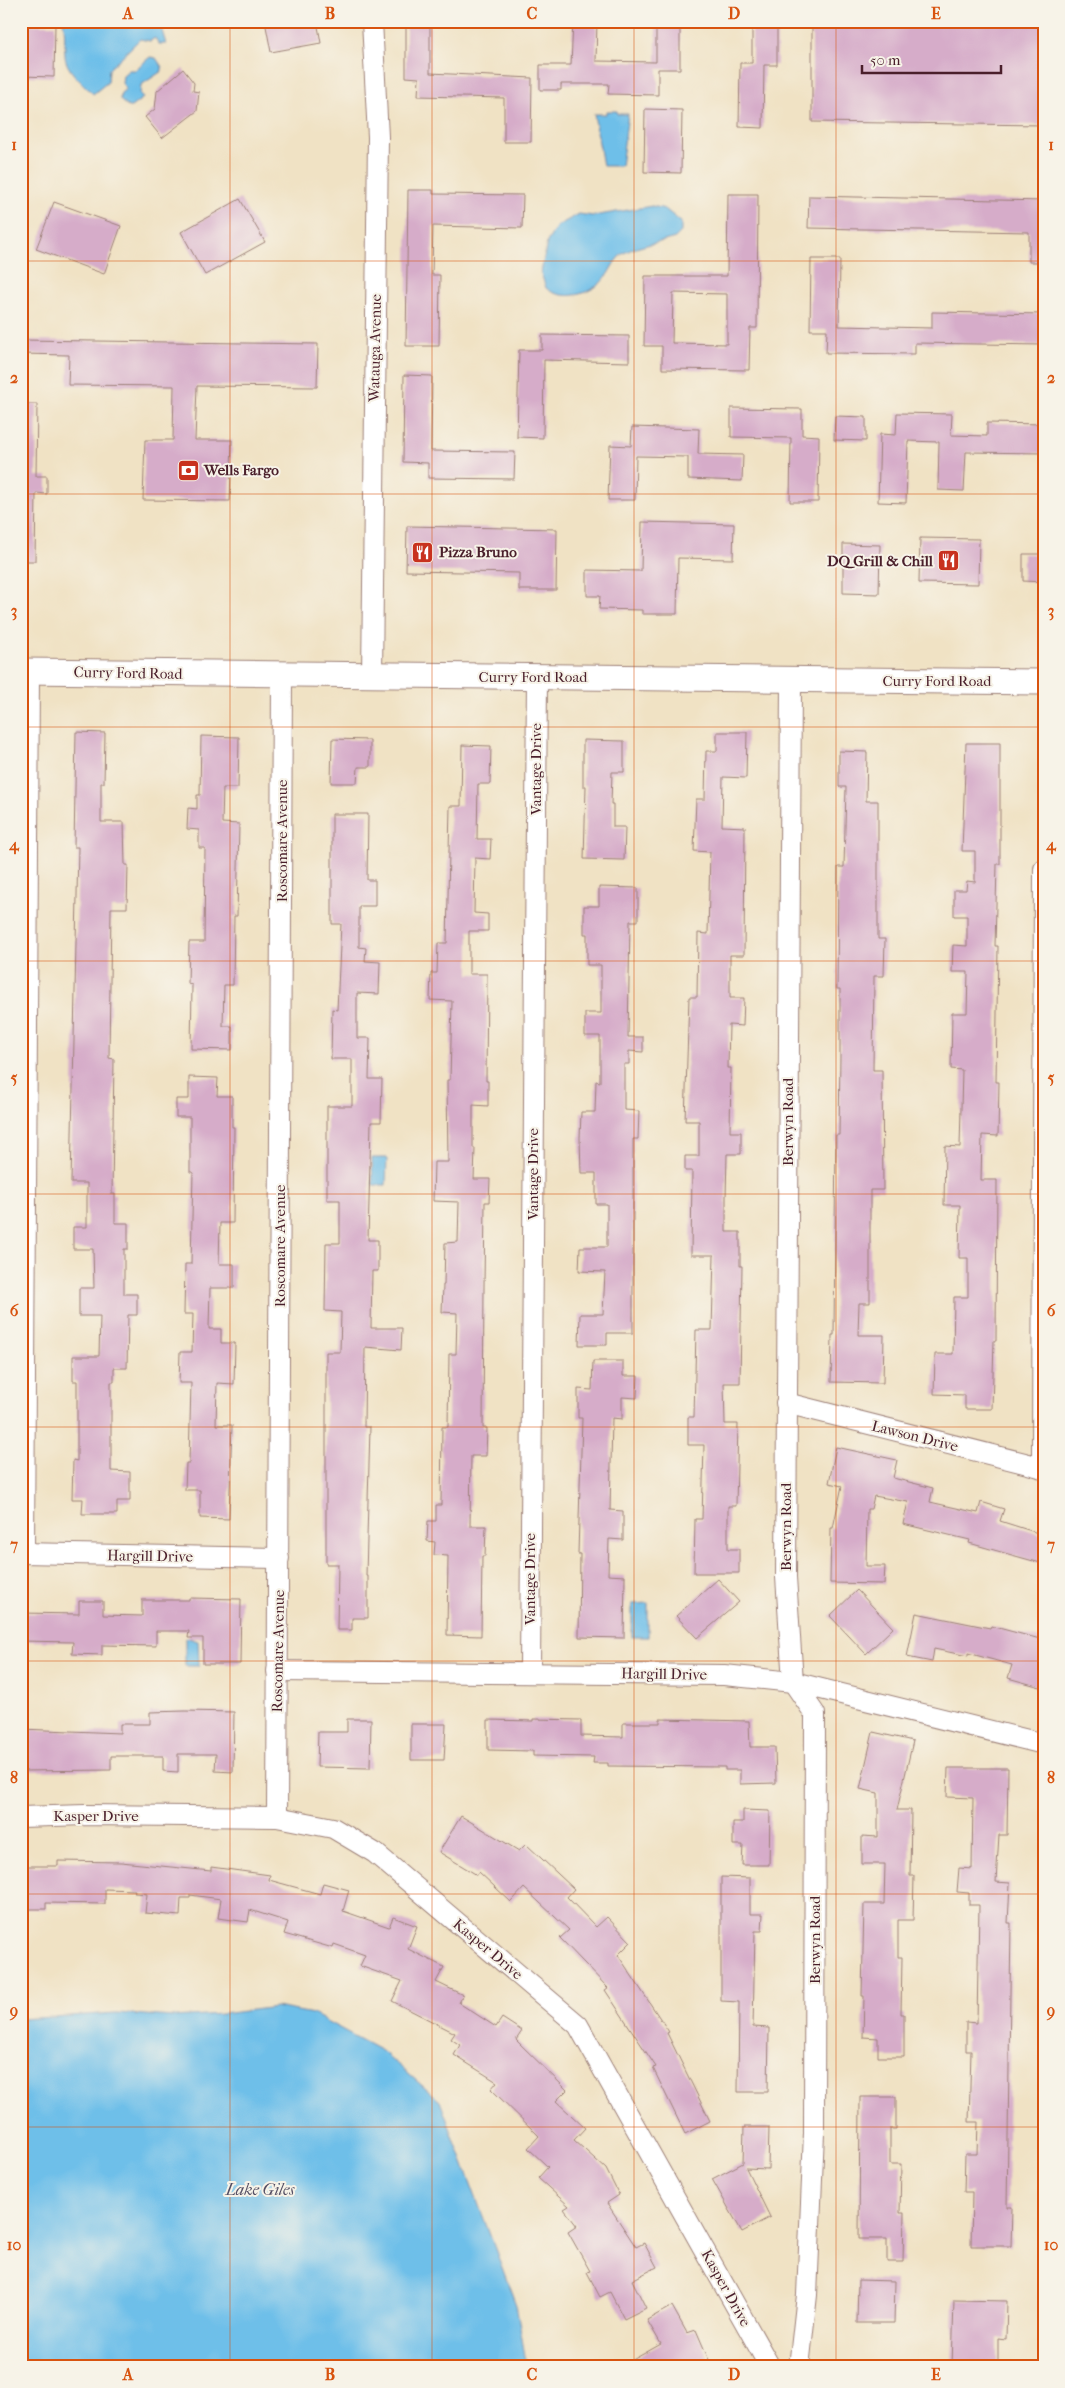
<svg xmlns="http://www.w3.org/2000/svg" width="1065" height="2388" viewBox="0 0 1065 2388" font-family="'IM FELL French Canon',serif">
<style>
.water{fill:#6ebfe9;stroke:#5c6f8a}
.building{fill:#d6acc9;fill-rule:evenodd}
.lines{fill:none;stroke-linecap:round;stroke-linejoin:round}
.minor-casing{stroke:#9d8078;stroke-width:22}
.tertiary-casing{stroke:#9d8078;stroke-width:27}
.minor{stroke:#fff;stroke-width:20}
.tertiary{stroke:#fff;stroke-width:25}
.grid{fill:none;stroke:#d8530f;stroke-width:1;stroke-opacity:0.55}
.labels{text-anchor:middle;stroke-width:4;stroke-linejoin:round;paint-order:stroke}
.street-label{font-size:15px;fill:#4a1f2b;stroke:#f7f3e8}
.poi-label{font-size:15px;font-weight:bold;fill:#4a1f2b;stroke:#f7f3e8;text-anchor:start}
.water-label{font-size:16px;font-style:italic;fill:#554f64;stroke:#f7f3e8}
.neatline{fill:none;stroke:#d8530f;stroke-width:2}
.grid-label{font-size:16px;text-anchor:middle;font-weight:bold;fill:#d8530f}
</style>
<rect width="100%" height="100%" fill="#f7f3e8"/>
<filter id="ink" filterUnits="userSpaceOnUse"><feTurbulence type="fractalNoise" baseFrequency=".02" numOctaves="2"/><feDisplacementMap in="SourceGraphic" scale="10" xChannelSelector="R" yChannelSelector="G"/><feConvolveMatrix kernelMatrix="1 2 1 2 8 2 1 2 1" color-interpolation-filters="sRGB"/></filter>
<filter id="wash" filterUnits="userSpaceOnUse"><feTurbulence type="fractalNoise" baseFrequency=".0096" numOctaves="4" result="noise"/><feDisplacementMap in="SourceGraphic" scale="20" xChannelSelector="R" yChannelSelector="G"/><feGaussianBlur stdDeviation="1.12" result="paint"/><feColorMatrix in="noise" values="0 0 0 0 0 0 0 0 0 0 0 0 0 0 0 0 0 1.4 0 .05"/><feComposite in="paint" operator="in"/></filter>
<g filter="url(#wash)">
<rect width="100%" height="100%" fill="#f0e2c4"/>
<!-- water -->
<g class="water">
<path d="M63,21H159L166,44H159L155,38L150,41L140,39L109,69L108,82L93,94C84,84 66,71 65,56C64,43 66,35 63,21Z"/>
<path d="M150,57L156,58L162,67V71L141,85L140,94L143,98L131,107H128L120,100L121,93L126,89L122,83L123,75L129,70H135Z"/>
<path d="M606,111H617V114H628L621,166H603L594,114H606Z"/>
<path d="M652,206L665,209L681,222V232L675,238C662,242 637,246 626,252C615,257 612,269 605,278C592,295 562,302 546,288L541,273L547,242L557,226L579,214L593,216Z"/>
<path d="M372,1158H387L386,1185H373Z"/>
<path d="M648,1603V1637H632V1604Z"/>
<path d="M185,1637L198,1641L199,1666H185Z"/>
<path d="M276,2007L313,2014L382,2051L440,2101L516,2305L527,2367H21V2019L117,2013L173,2017L222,2014Z"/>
</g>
<g id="blocks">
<!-- building -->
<g class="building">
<path d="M265,21H317L321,43L271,52Z"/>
<path d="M406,21H430V73L532,78L531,142H504V98L418,96L419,78L406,77Z"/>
<path d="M573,21H597L596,61L656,62V21H680V69H658V95L608,94L609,84H561V90H540V65H571Z"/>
<path d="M752,21H777V65H764L763,128L739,127L740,63H752Z"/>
<path d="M812,21H1044V125L812,122Z"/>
<path d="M21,25H55L54,77L21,76Z"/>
<path d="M183,69L194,83L193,91L199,92L197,111L162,138L145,117L155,109L157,91Z"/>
<path d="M645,109L682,110L681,173L644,172Z"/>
<path d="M408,190H433V194L523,195L522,228L433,226L432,275H440L439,346H406Z"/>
<path d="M728,194H758L757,328H750L749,370L662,369V346H644L645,276H727ZM673,293L727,294V344L672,343Z"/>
<path d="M809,196L1044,201V262H1029V232L808,228Z"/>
<path d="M240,199L265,242L205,275L181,232Z"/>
<path d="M54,202L121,226L104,274L36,249Z"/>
<path d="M811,259H840L839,326L932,328V312L1044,314V345L915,343V354L826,353L827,330H810Z"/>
<path d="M542,335L629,336V362L544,360L543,438L517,437L519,350H542Z"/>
<path d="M21,340L318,344L317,387L197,386L195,440H232L230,501L143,500L145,440H173L174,386L68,385L69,355L21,354Z"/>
<path d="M404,375L432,376L431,451L515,452L514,479L428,478V463L403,462Z"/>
<path d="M21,404H37L36,476H47V494L36,493L35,561H21Z"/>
<path d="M731,408L802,409V435L819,436L818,502H790L791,438L731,437Z"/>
<path d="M897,413L952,414L951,435L987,436V423L1044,424V453L966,452L964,491L938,490L939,442L908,441L906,503L878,502L880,434L896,435Z"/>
<path d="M835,416L866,417V441L834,440Z"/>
<path d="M632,427L699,429L698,454L743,455L742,481L688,479V457L636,456L635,500H608L610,445L631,446Z"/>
<path d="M642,522L734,524L733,559L678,558L677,614H642V610L599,609L600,596H587V570L641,571Z"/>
<path d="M407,526L557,529L556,590H519V573L406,571Z"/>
<path d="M920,538L979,539L978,584L919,583Z"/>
<path d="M843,544L880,545L879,594L843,593Z"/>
<path d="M1023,554H1044V582L1023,581Z"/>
<path d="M76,732L105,733L104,783H101V822H124L125,865H128L127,908H111L109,1058L114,1059L112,1194H115V1223H128V1249H124V1294H137V1315H128L127,1368H114V1382H111V1471L130,1472V1501H117V1514H82L83,1499H72L73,1460L77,1461V1381H73V1356H99L100,1316H79V1288H94L93,1249H73V1227H87V1183H71L78,847H74Z"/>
<path d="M717,732H747L746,778L723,777L722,826L745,827L744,955H730V998H744L743,1026L729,1025L728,1068H731L730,1132H741V1154H727L726,1198V1232H740V1266H742L740,1383H724L725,1424H738L736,1506H728V1549H739V1573H694L695,1519H702L704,1445H688V1417H694L696,1330H712L714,1255H691L692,1171H685V1156H699V1121H685L689,997H697L698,933L708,934L710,852L694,851L696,799H705L706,751H717Z"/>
<path d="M201,736L239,737L238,788H223L222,823L239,824L237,916H234L233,985H224L223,1026H232V1050L191,1049L192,985L188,984L189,942H204L205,848H199V830L187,829L188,808L197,809V795H200Z"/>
<path d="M332,739L370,740V767H358L357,783H331Z"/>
<path d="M583,740L624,741V772H612L611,804H613V827H625L624,860L584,859L586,786H583Z"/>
<path d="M966,743H1000V864H997L995,946H998L996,1082H999L998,1136L982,1135L981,1180H997L996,1341H994L992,1409H965V1395L934,1394L935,1354H953L954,1297H968V1258H959L960,1205H944L945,1146L960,1147L962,1070L951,1069L952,1013H967L968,972H952L953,945L967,946V916H954V890H966L967,881L975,882V851H962Z"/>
<path d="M462,745L491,746L490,784H478L477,839H491L490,859L475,858L474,913L488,914V931H469V974H487L486,1081H488V1106L473,1105V1148H475L474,1179H490L489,1202H485L484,1286L483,1428H487L486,1456H471L470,1526H486L485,1556H482L481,1636L447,1635L448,1556L434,1555L435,1542L427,1541L428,1521H436V1505H441L442,1427H448L449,1354H456L457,1313L442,1312L443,1285H444L445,1243L458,1242L459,1202L433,1201L434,1162H448L447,1080H450L452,1001L430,1000L431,973H437L438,943H447L450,806H461Z"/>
<path d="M839,751L867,752L866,801H878V939H885L884,976H874L873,1070H882L883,1190H870V1303H859L858,1335H884L883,1383L831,1382L832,1335H834L836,1135H839L840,1055V989H837L838,867H844L846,787H839Z"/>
<path d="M332,814H368L367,880H375V906H359V947L366,948L365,961L380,962L379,994L357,993V1038H370L369,1079H382L381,1122H371L368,1240H378V1271H372L371,1328H402L401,1350L365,1347L364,1427H370L366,1576H368V1618H352V1630H337L338,1564H326V1352H340L341,1312L325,1311L326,1243H340V1200H327V1106H352V1059H331L332,1009L337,1010L341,924H332Z"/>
<path d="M599,887L638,888V921H630L628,1037H643V1052L629,1051V1064H624V1110L639,1111L638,1139H633V1333H607V1345H579L580,1314H603L605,1272L579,1271L580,1247H607V1204H596V1173H581L580,1138L581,1112H595L596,1081L600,1082V1036H585V1013H601V965H587V934H584V906H599Z"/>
<path d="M189,1077L218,1078L217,1096H232V1127H234L233,1223H220L219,1264H234V1288H210L209,1329H221V1343H235L234,1384L217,1383L216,1425H232L229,1519L200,1518V1490H185L186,1463H189L191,1383H179L180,1352H192L193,1314H184L185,1264H191L193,1172H190V1117H176V1099H189Z"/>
<path d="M593,1361H623V1376H638L637,1398L622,1397V1419L612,1418L610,1510L623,1511V1540L609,1539L608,1575L625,1576L624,1638L579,1637L580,1554H578L582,1418H578V1389L592,1390Z"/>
<path d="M836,1447L897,1460L893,1478L933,1488L930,1502L978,1513L981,1502L1004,1509L1000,1521L1044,1535V1564L969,1543L970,1540L903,1524L908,1502L874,1496L871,1509H867L866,1566H885L884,1584L830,1583L831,1528H833L842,1486L829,1483Z"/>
<path d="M718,1579L739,1602L697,1638L676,1616Z"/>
<path d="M857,1590L893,1628L866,1654L830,1616Z"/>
<path d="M189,1598L241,1599L240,1664H203V1638H188L189,1631H156V1646L102,1645V1655L72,1654L73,1642L21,1641V1613L79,1614V1601H103V1615L142,1616V1600H189Z"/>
<path d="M916,1613L990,1628L991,1626L1044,1640V1688L1008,1678L1012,1665L968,1653V1656L934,1649L932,1662L907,1657Z"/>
<path d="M185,1711L234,1712L233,1772L215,1771L216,1754H178V1772L163,1771V1756H111V1770L21,1771V1729L120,1733V1724H150V1712Z"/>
<path d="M347,1719H371L370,1768L317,1767L318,1732H347Z"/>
<path d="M533,1719L581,1720V1736L623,1737V1723H660V1719L749,1721L750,1747H775L776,1783L740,1784V1770H725V1767L608,1766V1763H593L594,1757L533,1756V1751L488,1750V1720L533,1721Z"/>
<path d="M411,1724H446L444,1760H411Z"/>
<path d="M873,1732L913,1741L897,1810H911L910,1876H914L913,1920H898V1957H902L901,2014H904V2057H878V2038L863,2037L864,1996H862L864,1904H884L885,1864H862V1836L878,1837V1793L860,1789Z"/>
<path d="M948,1768H1008L1007,1835H999L996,1882L1010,1883L1008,1923H1011L1007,2207H1012L1011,2246H971L972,2192H964L965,2154H977L978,2122H969L971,2051H966V2022L977,2023L979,1905H969V1893L957,1892L959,1868L972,1869L973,1798L947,1797Z"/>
<path d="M743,1810L770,1811L769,1865H742L743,1845H733V1822H743Z"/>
<path d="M461,1816L519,1851L526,1844L574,1889L567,1897L596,1927L607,1917L631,1942L618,1955L669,2032L667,2033L710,2121L685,2134L653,2068L656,2067L605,1990L608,1988L560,1938L569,1930L524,1888L511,1902L479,1872L477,1875L439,1852Z"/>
<path d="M58,1861L121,1862L211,1871V1867L270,1875L269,1880L320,1894L323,1883L349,1890L343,1911L389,1927L393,1917L417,1926L408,1949L444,1967L436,1982L463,1995L459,2003L496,2027L502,2018L522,2031L516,2040L567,2090L556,2101L585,2128L574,2140L606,2169L619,2195L607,2203L636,2247L644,2243L657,2267L632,2280L646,2308L624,2319L610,2292L600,2297L587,2272L590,2271L568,2232L577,2226L564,2209L569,2206L538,2178L548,2167L528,2148L539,2136L491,2089L497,2082L454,2055L460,2045L451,2039L455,2033L392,2001L402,1981L360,1966L365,1955L334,1944L333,1948L284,1934L288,1922L250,1910L248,1922L218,1918L221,1899L190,1895V1898H181L180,1916L145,1913L147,1894L134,1893L135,1890L105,1889V1904L46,1903V1909H21V1866H58Z"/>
<path d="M721,1877L750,1878V1914H763L762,1931H755L753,2027L769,2028L768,2092H738L739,2002L721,2001Z"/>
<path d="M860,2097H896V2129H890V2164H901L900,2213H904L903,2262H887V2239H859Z"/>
<path d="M744,2127H769L768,2169L746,2168L770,2217L742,2232L712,2179L743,2163Z"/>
<path d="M858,2280L895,2281L894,2323H857Z"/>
<path d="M954,2300L1007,2301L1006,2339L998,2338V2367H952Z"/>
<path d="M672,2306L687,2333L696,2330L712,2367H620L661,2344L647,2320Z"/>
</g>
</g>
</g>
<g filter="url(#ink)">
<use href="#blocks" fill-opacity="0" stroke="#9d8078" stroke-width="1"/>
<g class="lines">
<defs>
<g id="minor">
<path d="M372,676L378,137L372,21"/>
<path d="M791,680L786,1577L793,1682L815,1714L814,2133L807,2295L799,2367"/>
<path d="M786,1403L1044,1468"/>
<path d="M1042,1468L1044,869"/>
<path d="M21,1553L279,1558"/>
<path d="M24,1553L29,671"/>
<path d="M277,1671L724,1675L793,1682L1044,1744"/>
<path d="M530,1673L537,676"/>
<path d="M21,1817L85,1815L277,1817L333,1828L375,1853L578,2025L770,2367"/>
<path d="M277,1817L282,674"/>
</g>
<path id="tertiary" d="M21,671L1044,682"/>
</defs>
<!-- minor casing -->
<use href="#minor" class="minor-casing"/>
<!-- tertiary casing -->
<use href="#tertiary" class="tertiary-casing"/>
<!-- minor -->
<use href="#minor" class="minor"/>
<!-- tertiary -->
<use href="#tertiary" class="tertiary"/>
</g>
</g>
<!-- grid -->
<path class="grid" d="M230,21V2367M432,21V2367M634,21V2367M836,21V2367M21,261H1044M21,494H1044M21,727H1044M21,961H1044M21,1194H1044M21,1427H1044M21,1661H1044M21,1894H1044M21,2127H1044"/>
<!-- icons -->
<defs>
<symbol id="bank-square" viewBox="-11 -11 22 22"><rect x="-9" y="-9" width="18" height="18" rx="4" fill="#c8321e" stroke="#f7f3e8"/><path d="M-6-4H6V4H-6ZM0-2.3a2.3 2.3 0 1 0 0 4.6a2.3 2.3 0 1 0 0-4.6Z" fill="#fff"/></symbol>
<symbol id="restaurant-square" viewBox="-11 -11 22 22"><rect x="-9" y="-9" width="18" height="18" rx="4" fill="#c8321e" stroke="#f7f3e8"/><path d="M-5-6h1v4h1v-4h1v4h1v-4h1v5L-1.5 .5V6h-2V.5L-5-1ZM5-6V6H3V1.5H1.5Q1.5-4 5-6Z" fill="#fff"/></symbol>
</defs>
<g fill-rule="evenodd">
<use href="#bank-square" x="176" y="458" width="25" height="25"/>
<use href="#restaurant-square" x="410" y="540" width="25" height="25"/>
<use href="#restaurant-square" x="936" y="548" width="25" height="25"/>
</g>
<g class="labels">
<!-- street labels -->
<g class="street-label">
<text transform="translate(375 348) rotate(-89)" y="5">Watauga Avenue</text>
<text transform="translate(128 673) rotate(1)" y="5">Curry Ford Road</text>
<text x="533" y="682">Curry Ford Road</text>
<text x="937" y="686">Curry Ford Road</text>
<text transform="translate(536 769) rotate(-90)" y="5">Vantage Drive</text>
<text transform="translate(282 841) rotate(-90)" y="5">Roscomare Avenue</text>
<text transform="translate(788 1122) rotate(-90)" y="5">Berwyn Road</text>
<text transform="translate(533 1174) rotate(-90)" y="5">Vantage Drive</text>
<text transform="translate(280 1246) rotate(-90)" y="5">Roscomare Avenue</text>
<text transform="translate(915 1436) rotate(14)" y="5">Lawson Drive</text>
<text transform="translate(786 1527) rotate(-90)" y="5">Berwyn Road</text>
<text transform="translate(150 1556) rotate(1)" y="5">Hargill Drive</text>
<text transform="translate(530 1579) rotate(-90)" y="5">Vantage Drive</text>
<text transform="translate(278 1651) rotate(-89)" y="5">Roscomare Avenue</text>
<text transform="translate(664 1674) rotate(1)" y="5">Hargill Drive</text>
<text x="96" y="1821">Kasper Drive</text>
<text transform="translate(815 1940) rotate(-90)" y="5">Berwyn Road</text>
<text transform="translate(488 1949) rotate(40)" y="5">Kasper Drive</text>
<text transform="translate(726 2288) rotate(61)" y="5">Kasper Drive</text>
</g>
<!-- poi labels -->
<g class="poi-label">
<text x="204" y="475">Wells Fargo</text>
<text x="439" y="557">Pizza Bruno</text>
<text x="933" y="566" text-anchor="end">DQ Grill &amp; Chill</text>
</g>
<!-- water labels -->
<g class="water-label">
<text x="260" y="2195">Lake Giles</text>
</g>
</g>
<!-- margin -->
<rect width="1065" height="2388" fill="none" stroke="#f7f3e8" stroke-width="55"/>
<!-- scale -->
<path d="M862 65v8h139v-8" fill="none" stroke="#4a1f2b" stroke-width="2.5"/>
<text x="870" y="65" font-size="15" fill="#4a1f2b" stroke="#f7f3e8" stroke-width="4" paint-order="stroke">50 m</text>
<rect x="28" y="28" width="1010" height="2332" class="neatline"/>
<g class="grid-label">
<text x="128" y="19">A</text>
<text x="330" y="19">B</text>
<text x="532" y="19">C</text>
<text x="734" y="19">D</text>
<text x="936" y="19">E</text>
<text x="14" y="150">1</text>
<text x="1051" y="150">1</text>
<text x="14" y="383">2</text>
<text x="1051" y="383">2</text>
<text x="14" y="616">3</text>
<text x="1051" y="616">3</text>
<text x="14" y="850">4</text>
<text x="1051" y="850">4</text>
<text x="14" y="1083">5</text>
<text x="1051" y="1083">5</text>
<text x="14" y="1316">6</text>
<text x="1051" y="1316">6</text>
<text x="14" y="1550">7</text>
<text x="1051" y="1550">7</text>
<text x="14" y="1783">8</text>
<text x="1051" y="1783">8</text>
<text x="14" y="2016">9</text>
<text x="1051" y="2016">9</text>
<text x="14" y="2250">10</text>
<text x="1051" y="2250">10</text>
<text x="128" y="2380">A</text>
<text x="330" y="2380">B</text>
<text x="532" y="2380">C</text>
<text x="734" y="2380">D</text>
<text x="936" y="2380">E</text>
</g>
</svg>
